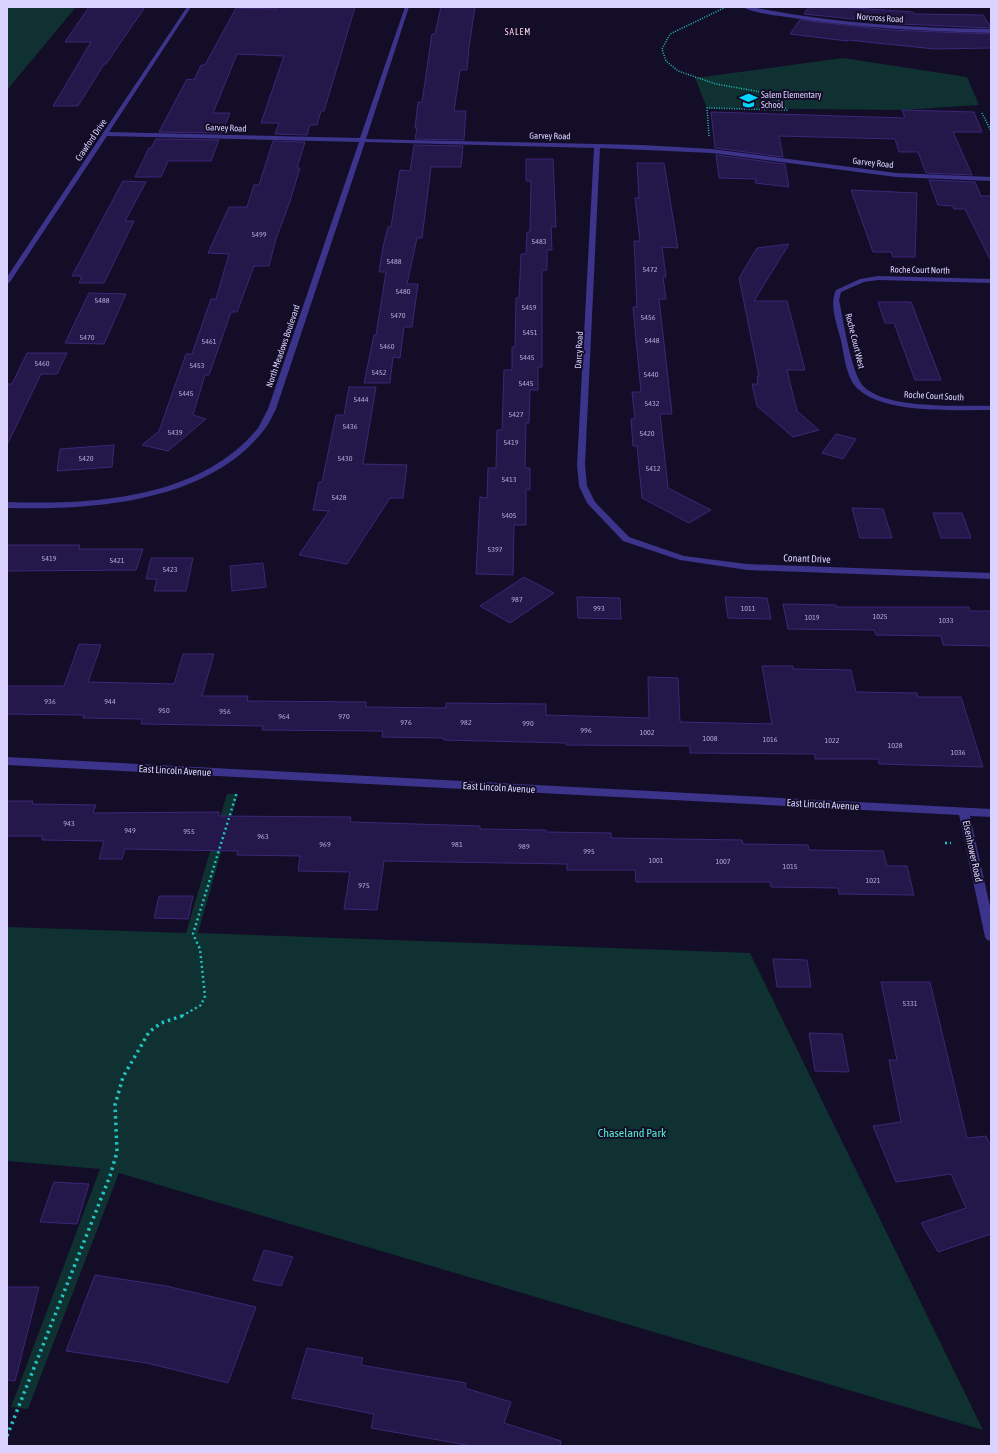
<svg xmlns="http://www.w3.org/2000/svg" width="998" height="1453" viewBox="0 0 998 1453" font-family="'Asap Condensed',sans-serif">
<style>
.green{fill:#0f3131}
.building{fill:#24174a;stroke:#3c2778}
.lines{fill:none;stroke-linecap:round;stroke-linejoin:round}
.path-far2{stroke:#23c2c2;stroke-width:1.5;stroke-dasharray:1 1.5;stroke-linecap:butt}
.path-far1{stroke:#23c2c2;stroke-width:2.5;stroke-dasharray:2 3;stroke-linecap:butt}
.path{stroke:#23c2c2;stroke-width:3.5;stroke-dasharray:2.5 4;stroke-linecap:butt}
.minor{fill:#3c338a;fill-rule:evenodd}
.labels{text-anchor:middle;stroke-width:4;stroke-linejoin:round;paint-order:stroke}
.number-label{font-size:8px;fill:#aca4d2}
.far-street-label{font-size:9px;fill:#dad3ff;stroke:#130d27}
.far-neighbourhood-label{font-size:9px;letter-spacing:1px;fill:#ffd5ed;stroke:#130d27}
.far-poi-label{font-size:9px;fill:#dad3ff;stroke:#130d27;text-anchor:start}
.street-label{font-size:10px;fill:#dad3ff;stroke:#130d27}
.near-park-label{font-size:12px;fill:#53ebcd;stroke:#130d27}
</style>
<rect width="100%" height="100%" fill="#130d27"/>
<!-- green -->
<g class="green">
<path d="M7,7H76L7,90Z"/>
<path d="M843,58L967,77L979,105L902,110L707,108L695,78Z"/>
<path d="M227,794H238L198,933L750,953L983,1430L119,1173L28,1409L11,1407L100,1169L7,1161V927L186,933Z"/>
</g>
<!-- building -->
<g class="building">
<path d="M89,7H145L106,64H104L78,106H53L91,42H65Z"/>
<path d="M277,7H355L324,111H321L317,125H310L307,135L275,134L279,123H261L284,56L237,54L213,113H230L222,133L159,132L187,79L194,80L201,65H205L236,8L277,9Z"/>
<path d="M441,7H475L469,47L467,70H460L454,111H466L464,140L415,139L417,128H415L418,102H422L432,34H435Z"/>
<path d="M809,7H839L913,12L914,14L983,15L991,28L901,24L804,14Z"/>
<path d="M800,20L889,30L991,34V48L935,49L848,40L847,41L790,34Z"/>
<path d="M902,110L974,112L982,132H953L972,175L926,173L918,152H899L895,139L779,136L783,157L715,148L711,112L905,118Z"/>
<path d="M156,139L219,140L211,161H168L161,177H135L149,148H151Z"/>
<path d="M273,141L305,142L297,168H300L290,201L276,239L269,266H254L237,312H231L209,375H205L193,415L206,419L168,451L142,445L159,431L186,354H192L211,299H216L229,254L208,253L229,207H247L254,185H259Z"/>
<path d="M414,145L463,146L461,167H431L422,238H417L407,284H418L412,327H404L400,358L393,357L390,383H364L374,335H376L386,272H379L383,247L388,227H391L400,170L410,171Z"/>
<path d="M716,155L785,164L789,187L755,183L756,179L719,178Z"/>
<path d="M526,159H553L556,227H551L552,250H547V270H542V367H538V390H530L529,423H526L525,468H530V490L526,489V525H514L513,575L476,574L480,497L487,498L488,468H496L497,430H502L504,370H512V347H515L516,298H519L521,254H526L527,232H530L531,181H526Z"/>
<path d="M637,163H664L678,248L662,247L666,277H663L666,299H659L672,414H660L668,488L711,510L689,523L642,498L637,446H633L631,419H635L632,392H641L633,307H637L634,241H640L635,198H639Z"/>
<path d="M929,180L975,182L981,196H991V261L965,209H954L953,206L938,205Z"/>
<path d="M123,181L146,182L125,221H134L104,283H79L82,276H72Z"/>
<path d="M851,190L917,193L915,257H893L891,252H873Z"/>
<path d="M789,244L754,301H787L805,370H787L797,411L819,430L793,437L757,406L752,384H758L757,376H759L739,278L757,248Z"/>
<path d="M89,293L126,294L104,344L65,343Z"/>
<path d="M878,302H911L941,380H915L894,323H885Z"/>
<path d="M27,353H67L57,374H41L7,445V384H12Z"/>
<path d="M349,387H376L363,464L407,465L403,498H390L347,564L299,555L329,511L313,510L319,482H322L336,415H344Z"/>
<path d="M836,434L856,439L843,459L822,453Z"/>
<path d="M114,445L112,467L57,471L60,449Z"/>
<path d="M852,508L883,509L892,538H860Z"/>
<path d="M933,513H962L971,538H941Z"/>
<path d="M7,545H80L79,549H143L136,570L7,571Z"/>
<path d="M151,558H193L186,591H154L157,579H146Z"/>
<path d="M263,563L266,587L232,591L230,566Z"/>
<path d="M524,577L554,593L510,623L480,606Z"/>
<path d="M577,597L620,598L621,619L578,618Z"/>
<path d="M725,597L767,598L771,619L728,618Z"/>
<path d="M783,604L836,605V607H969L970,611H991V646L943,645L941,636L876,635L874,630L788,629Z"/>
<path d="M79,644L101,645L88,682L174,684L183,654H214L202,696H248L247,701L366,702V707L446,708V703L546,704V715L649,718L648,677L678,678L680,722L772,724L762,666H793V669L851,670L856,692L917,693L918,697H961L983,767L879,764L878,759H815V754L690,753V746L566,745V743L444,740V738L382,737L383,731L262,730L263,726L141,724L142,719L83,718L84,715L7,714V686H64Z"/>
<path d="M7,801H33L32,804L96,805L93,813L219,812V816L351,817L350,822L480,826V829L546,830V832L611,833V838L742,840L743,844L808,845L809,850L883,851L887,866H907L914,895L839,894L838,888L771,887L770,882H636L635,870H567V864L384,861L377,910L344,909L350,872L298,871L300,856L237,855L238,851L125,849L122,859H99L104,841L42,840L43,836H7Z"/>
<path d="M159,896H193L188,919L154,918Z"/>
<path d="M773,959L807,960L811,987H777Z"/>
<path d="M881,982H930L967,1138L986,1136L991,1147V1234L938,1252L921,1223L966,1208L951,1174L896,1182L873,1126L901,1122L889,1060H897Z"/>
<path d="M809,1033L842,1034L849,1072L815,1071Z"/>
<path d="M54,1182L89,1184L77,1224L40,1222Z"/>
<path d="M264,1250L293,1257L281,1286L253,1280Z"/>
<path d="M95,1275L166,1286L256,1307L228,1383L147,1363L66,1351Z"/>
<path d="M7,1287H39L15,1381L7,1380Z"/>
<path d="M307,1348L363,1358L361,1365L466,1383L465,1388L511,1402L504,1423L561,1441L560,1446H472L371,1428L374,1414L292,1398Z"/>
</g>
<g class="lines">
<!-- path-far2 -->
<g class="path-far2">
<path d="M982,113L991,131"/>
<path d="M709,136L707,108L787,110L776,98L767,93L716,84L678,71L666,61L662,49L670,34L726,7"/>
</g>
<!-- path-far1 -->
<g class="path-far1">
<path d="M945,843H951"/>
<path d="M182,1016L201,1005L205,996L200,949L193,934L237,792"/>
</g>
<!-- path -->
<path class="path" d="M7,1436L110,1176L117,1152L115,1105L123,1077L149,1032L161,1023L185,1015"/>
<!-- minor -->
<g class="minor">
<path d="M187,7H191L109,132L360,138L405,7H409L366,139L642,145L712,149L896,173L991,177V181L896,177L712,153L600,148L585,465L587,486L595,502L629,537L684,556L747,564L991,573V579L747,570L680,560L623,541L587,503L579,486L577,465L594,148L365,142L276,409C272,416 269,424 264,430C207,503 92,510 7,508V502C91,505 200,499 258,428C262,422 264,415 268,409L359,142L107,136L10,282L7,284V277Z"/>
<path d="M743,7H752C831,23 911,28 991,29V33C923,31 855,28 787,17C775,15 752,13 743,7Z"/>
<path d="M878,276L991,279V283L878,280L864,282L841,292L839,300C843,318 851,373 863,386C887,410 958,405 991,406V410C956,410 884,414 858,389C846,378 844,355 841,340C837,325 829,304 836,290L860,279Z"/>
<path d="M7,757L991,809V817L970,816L991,911V941L987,940L985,937L959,815L7,765Z"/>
</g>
</g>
<!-- icons -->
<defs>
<symbol id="school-bare" viewBox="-9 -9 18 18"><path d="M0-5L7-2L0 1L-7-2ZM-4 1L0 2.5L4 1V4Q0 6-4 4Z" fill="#00d6fe" stroke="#130d27" stroke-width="2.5" paint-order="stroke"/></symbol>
</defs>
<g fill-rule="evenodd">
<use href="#school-bare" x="736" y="88" width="25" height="25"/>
</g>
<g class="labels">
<!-- number labels -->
<g class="number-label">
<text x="259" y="237">5499</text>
<text x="539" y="244">5483</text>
<text x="394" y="264">5488</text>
<text x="650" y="272">5472</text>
<text x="403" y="294">5480</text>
<text x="102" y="303">5488</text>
<text x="529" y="310">5459</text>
<text x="398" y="318">5470</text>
<text x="648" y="320">5456</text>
<text x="530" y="335">5451</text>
<text x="87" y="340">5470</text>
<text x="652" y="343">5448</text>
<text x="209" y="344">5461</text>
<text x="387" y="349">5460</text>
<text x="527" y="360">5445</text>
<text x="42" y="366">5460</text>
<text x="197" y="368">5453</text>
<text x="379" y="375">5452</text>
<text x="651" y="377">5440</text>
<text x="526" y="386">5445</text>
<text x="186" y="396">5445</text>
<text x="361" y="402">5444</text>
<text x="652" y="406">5432</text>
<text x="516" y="417">5427</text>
<text x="350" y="429">5436</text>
<text x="175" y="435">5439</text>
<text x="647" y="436">5420</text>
<text x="511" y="445">5419</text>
<text x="86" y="461">5420</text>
<text x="345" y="461">5430</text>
<text x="653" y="471">5412</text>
<text x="509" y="482">5413</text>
<text x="339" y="500">5428</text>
<text x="509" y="518">5405</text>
<text x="495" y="552">5397</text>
<text x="49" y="561">5419</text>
<text x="117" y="563">5421</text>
<text x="170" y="572">5423</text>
<text x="517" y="602">987</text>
<text x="599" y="611">993</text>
<text x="748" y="611">1011</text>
<text x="880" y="619">1025</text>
<text x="812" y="620">1019</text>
<text x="946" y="623">1033</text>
<text x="50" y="704">936</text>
<text x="110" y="704">944</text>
<text x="164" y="713">950</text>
<text x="225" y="714">956</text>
<text x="284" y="719">964</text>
<text x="344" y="719">970</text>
<text x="406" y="725">976</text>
<text x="466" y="725">982</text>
<text x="528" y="726">990</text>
<text x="586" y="733">996</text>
<text x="647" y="735">1002</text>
<text x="710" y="741">1008</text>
<text x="770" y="742">1016</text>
<text x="832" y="743">1022</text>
<text x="895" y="748">1028</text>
<text x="958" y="755">1036</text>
<text x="69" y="826">943</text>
<text x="130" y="833">949</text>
<text x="189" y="834">955</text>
<text x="263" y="839">963</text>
<text x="325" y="847">969</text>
<text x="457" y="847">981</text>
<text x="524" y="849">989</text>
<text x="589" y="854">995</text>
<text x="656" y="863">1001</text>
<text x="723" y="864">1007</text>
<text x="790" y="869">1015</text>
<text x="873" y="883">1021</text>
<text x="364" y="888">975</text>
<text x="910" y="1006">5331</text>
</g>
<!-- far-street labels -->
<g class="far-street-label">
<text transform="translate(880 18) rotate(4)" y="3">Norcross Road</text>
<text transform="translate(226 128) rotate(2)" y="3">Garvey Road</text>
<text transform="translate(550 136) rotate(1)" y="3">Garvey Road</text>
<text transform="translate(91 140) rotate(-56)" y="3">Crawford Drive</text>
<text transform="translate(873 163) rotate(6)" y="3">Garvey Road</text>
<text transform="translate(920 270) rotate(1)" y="3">Roche Court North</text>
<text transform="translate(855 341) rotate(76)" y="3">Roche Court West</text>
<text transform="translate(283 346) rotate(-71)" y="3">North Meadows Boulevard</text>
<text transform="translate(579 350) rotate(-87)" y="3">Darcy Road</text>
<text transform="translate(934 396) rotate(3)" y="3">Roche Court South</text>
</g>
<!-- far-neighbourhood labels -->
<g class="far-neighbourhood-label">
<text x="518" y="35">SALEM</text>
</g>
<!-- far-poi labels -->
<g class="far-poi-label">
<text x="761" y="98">Salem Elementary<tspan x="761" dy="10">School</tspan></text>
</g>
<!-- street labels -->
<g class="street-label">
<text transform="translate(807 558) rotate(2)" y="4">Conant Drive</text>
<text transform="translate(175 770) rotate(3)" y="4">East Lincoln Avenue</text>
<text transform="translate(499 787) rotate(3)" y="4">East Lincoln Avenue</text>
<text transform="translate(823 804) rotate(3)" y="4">East Lincoln Avenue</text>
<text transform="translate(973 851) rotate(78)" y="4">Eisenhower Road</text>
</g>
<!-- near-park labels -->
<g class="near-park-label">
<text x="632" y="1137">Chaseland Park</text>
</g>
</g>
<!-- border -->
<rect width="998" height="1453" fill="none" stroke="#dad3ff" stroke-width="16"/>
</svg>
